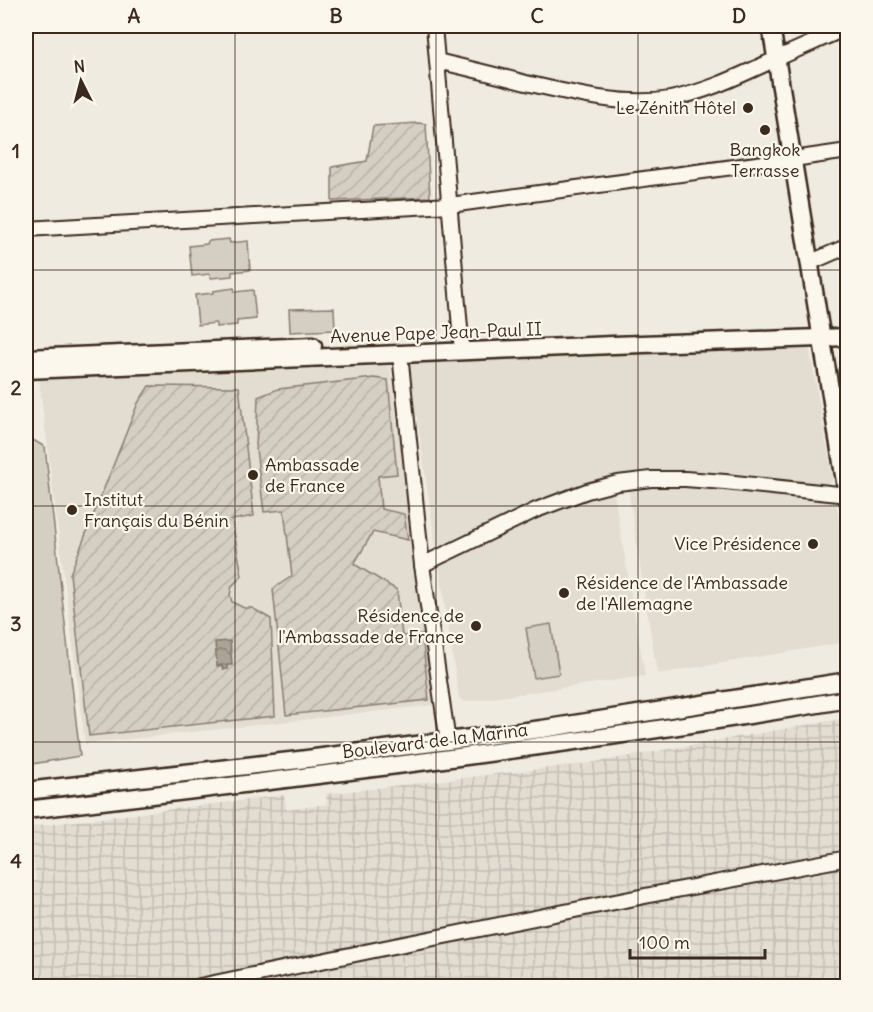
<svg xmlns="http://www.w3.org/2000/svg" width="873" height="1012" viewBox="0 0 873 1012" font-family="Delius,sans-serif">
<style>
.built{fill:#e2dcd1}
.industrial{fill:url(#industrial-grid)}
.grass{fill:#d5cec3;stroke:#887c70;stroke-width:1.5}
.garden{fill:url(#garden-furrows);stroke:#887c70;stroke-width:1.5}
.water{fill:url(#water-waves);stroke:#7f7367;stroke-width:1.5}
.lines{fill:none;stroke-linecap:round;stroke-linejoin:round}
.minor-casing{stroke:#3b2a1e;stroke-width:18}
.major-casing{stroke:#3b2a1e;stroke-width:21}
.minor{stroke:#fbf7ec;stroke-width:14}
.major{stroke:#fbf7ec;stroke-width:16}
.grid{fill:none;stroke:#3b2a1e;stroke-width:1.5;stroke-opacity:0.55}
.poi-dot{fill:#3b2a1e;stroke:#fbf7ec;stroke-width:2}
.labels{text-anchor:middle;stroke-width:4.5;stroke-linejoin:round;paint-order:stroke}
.poi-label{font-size:18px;fill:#3b2a1e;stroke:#fbf7ec;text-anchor:end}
.street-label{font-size:18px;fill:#3b2a1e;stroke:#fbf7ec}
.neatline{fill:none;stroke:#3b2a1e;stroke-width:2}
.grid-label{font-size:20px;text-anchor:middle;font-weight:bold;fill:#3b2a1e}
</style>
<defs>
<pattern id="industrial-grid" width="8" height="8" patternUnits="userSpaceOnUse" patternTransform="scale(1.5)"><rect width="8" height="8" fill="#e2dcd1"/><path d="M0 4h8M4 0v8" fill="none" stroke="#c3bdb3"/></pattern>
<pattern id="garden-furrows" width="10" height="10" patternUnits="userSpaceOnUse" patternTransform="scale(1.5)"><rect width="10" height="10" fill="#d5cec3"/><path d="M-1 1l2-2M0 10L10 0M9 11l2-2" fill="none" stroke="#b8b1a7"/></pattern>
<pattern id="water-waves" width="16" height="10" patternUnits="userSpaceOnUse" patternTransform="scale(1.5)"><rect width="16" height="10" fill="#aca397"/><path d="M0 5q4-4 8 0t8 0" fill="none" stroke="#8d857b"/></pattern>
</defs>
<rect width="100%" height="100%" fill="#f0ebe0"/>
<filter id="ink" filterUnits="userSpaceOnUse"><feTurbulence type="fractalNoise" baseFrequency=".0167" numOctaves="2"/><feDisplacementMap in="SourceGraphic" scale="12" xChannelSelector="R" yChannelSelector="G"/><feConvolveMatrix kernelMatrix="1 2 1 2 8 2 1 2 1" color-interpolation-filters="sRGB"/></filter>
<g filter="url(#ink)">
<!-- built -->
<g class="built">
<path d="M809,346L833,480L824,488L678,471L646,472L621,475L599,480L548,497L436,547L409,364Z"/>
<path d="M390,366L435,705L85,744L39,379Z"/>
<path d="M685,485L836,499L847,568V642L657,674L628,488Z"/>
<path d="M605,493H614L645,676L464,702L459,698L439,567L545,514Z"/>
</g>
<!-- industrial -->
<path class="industrial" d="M847,718V986H26V883L36,881L29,827L284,795L287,810L327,804L326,794L590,763Z"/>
<!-- grass -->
<g class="grass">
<path d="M229,239L230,243L248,241L250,270L232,272V276L211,278L210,274L192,276L189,246L207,244L208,241Z"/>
<path d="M234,288L235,292L253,290L256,319L237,321V325L216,327V323L198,325L195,295L213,293V291Z"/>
<path d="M334,308L335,330L290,332L289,309Z"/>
<path d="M26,436L45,447L80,756L26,765Z"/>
<path d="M551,624L559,674L534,678L526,628Z"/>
</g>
<!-- garden -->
<g class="garden">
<path d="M418,123L426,124L430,197L332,201V167L367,161L373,126Z"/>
<path d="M374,378L388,380L397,474L378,476L381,509L404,514L408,540L373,532L354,564L397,590L402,636L422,634L429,700L286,715L273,589L292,576L284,510L264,512L256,449L258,397L278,389Z"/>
<path d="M149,386L239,387L254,516L232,520L242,576L232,586L230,595L232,602L244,608H252L271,619L275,716L89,736L70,574L138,403Z"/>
</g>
<!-- water -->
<path class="water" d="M230,641L232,665H227L228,669H223L222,666H217L215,642Z"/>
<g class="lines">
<defs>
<g id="minor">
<path d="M434,26L462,351"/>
<path d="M437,61C467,68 496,75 526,83C571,93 624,107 670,99C709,91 741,75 776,59C800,48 824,38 848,27"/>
<path d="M26,229L450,205L793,159L848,151"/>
<path d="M809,263L848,246"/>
<path d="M400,354L422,565L448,742"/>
<path d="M422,565L536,510L587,491L618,483L651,479H685L725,482L848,495"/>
<path d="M200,986L394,946L655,894L848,858"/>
</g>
<g id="major">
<path d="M771,26L848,500"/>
<path d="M26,358L313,346"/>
<path d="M26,370L613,345L848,337"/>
<path d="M26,791L299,760L542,729L848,681"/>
<path d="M26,810C300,778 575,745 848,699"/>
</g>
</defs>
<!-- minor casing -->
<use href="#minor" class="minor-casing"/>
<!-- major casing -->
<use href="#major" class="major-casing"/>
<!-- minor -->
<use href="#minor" class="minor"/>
<!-- major -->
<use href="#major" class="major"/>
</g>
</g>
<!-- grid -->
<path class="grid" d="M235,26V986M436,26V986M638,26V986M26,270H848M26,506H848M26,742H848"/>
<!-- markers -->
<g class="poi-dot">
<circle cx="748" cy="108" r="6"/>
<circle cx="765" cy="130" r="6"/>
<circle cx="253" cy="475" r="6"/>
<circle cx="72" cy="510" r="6"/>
<circle cx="813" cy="544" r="6"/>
<circle cx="564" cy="593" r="6"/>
<circle cx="476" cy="626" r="6"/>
</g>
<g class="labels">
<!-- poi labels -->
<g class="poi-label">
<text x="736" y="114">Le Zénith Hôtel</text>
<text x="765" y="156" text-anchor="middle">Bangkok<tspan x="765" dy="21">Terrasse</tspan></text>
<text x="265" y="471" text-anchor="start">Ambassade<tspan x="265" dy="21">de France</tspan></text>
<text x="84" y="506" text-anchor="start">Institut<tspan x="84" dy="21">Français du Bénin</tspan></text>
<text x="801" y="550">Vice Présidence</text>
<text x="576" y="589" text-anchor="start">Résidence de l'Ambassade<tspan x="576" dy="21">de l'Allemagne</tspan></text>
<text x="464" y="622">Résidence de<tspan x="464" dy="21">l'Ambassade de France</tspan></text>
</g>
<!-- street labels -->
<g class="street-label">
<text transform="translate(436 333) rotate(-2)" y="6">Avenue Pape Jean-Paul II</text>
<text transform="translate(435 741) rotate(-7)" y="6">Boulevard de la Marina</text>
</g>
</g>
<!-- margin -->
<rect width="873" height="1012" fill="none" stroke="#fbf7ec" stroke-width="66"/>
<!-- north arrow -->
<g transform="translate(81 81) rotate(354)" stroke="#fbf7ec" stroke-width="4.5" paint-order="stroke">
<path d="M0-4.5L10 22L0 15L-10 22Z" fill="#3b2a1e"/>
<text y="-9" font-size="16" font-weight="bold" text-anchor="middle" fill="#3b2a1e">N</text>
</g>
<!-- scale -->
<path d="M630 949v9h135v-9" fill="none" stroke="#3b2a1e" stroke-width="3"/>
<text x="639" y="949" font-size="18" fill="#3b2a1e" stroke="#fbf7ec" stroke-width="4.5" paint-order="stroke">100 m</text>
<rect x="33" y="33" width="807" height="946" class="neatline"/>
<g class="grid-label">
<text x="134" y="23">A</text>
<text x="336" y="23">B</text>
<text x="537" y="23">C</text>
<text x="739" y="23">D</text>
<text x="16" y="158">1</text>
<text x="16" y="395">2</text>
<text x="16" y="631">3</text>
<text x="16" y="868">4</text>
</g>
</svg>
